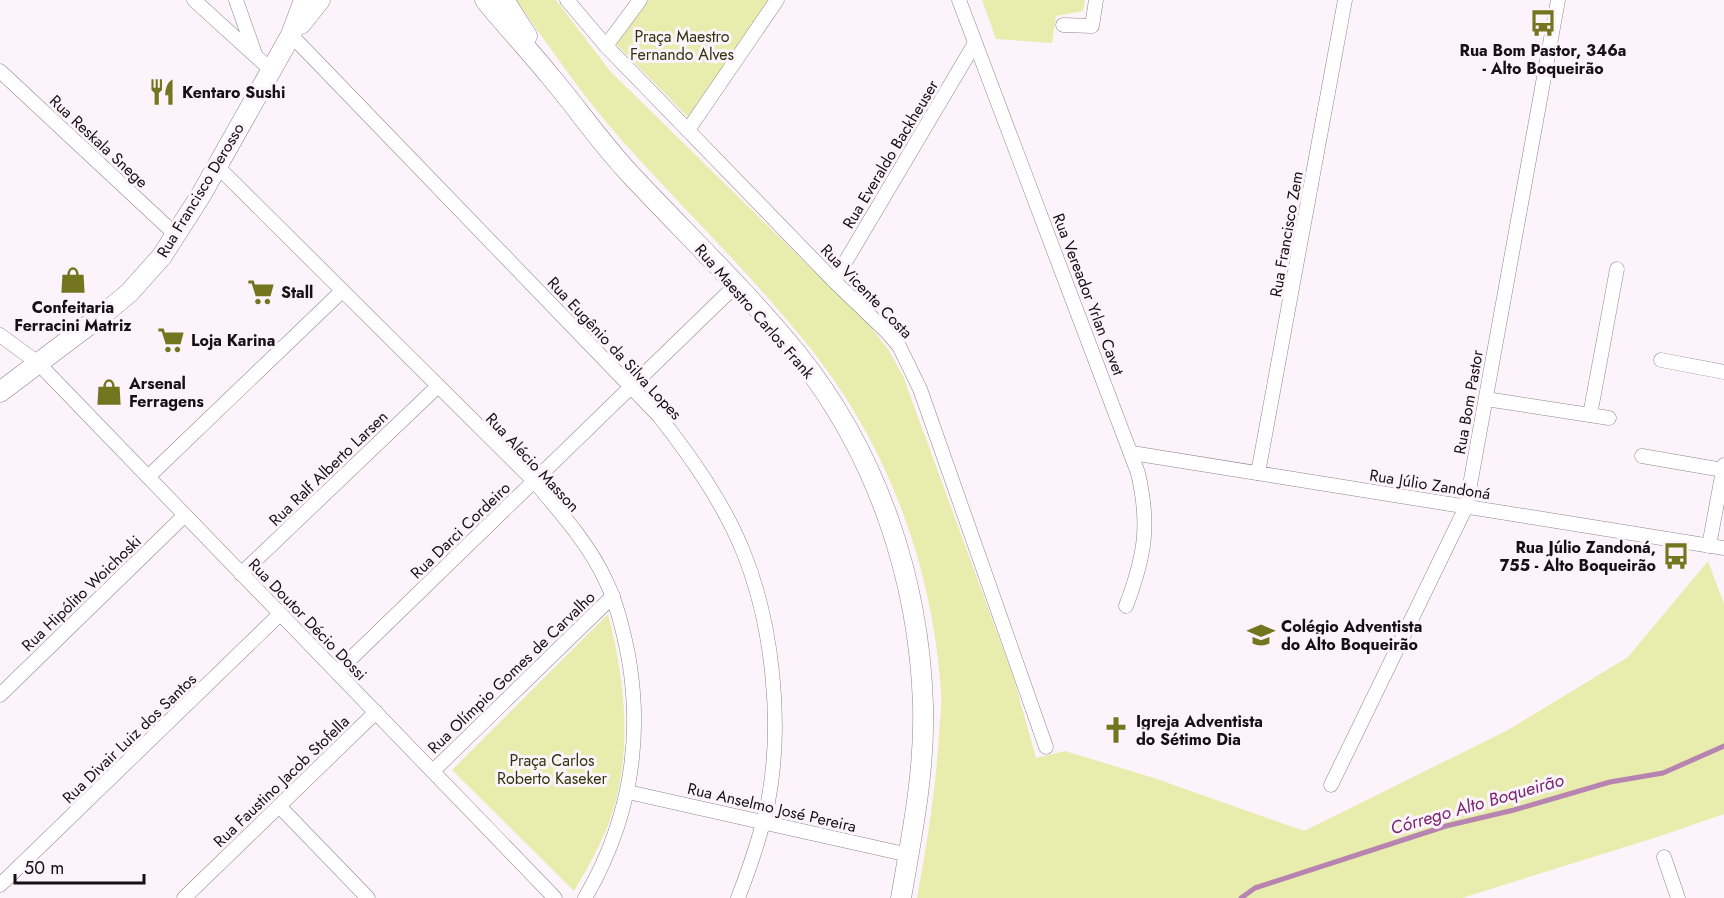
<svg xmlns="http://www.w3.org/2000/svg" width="1724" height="898" viewBox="0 0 1724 898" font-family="Jost,sans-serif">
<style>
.green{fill:#e8edad}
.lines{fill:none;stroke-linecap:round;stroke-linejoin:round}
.stream{stroke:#b783b0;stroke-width:5}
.street-casing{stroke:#8e858d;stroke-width:15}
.secondary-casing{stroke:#8e858d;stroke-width:21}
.street{stroke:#fff;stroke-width:14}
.secondary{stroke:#fff;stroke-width:20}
.labels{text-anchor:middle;stroke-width:6;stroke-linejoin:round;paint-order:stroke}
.park-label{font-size:16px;fill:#32330c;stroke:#fdf3fb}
.poi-label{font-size:16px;font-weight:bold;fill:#151114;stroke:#fdf3fb;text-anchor:start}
.street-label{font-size:16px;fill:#151114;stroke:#fdf3fb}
.water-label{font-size:18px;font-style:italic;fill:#772670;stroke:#fdf3fb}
</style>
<rect width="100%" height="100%" fill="#fdf3fb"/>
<!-- green -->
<g class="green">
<path d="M516,0H556L610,71L870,326L888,349L903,376L1014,679L1036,758L1065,751L1154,778L1304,831L1508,730L1628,657L1708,561L1724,604V814L1657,837L1462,898H917C927,843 936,788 939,733C940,719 942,705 941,691C932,561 885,438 802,338C747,270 684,210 626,145C585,100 551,49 516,0Z"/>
<path d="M649,0H769L688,117L616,44Z"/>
<path d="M982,0H1085L1083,11L1056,16L1052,43L996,39Z"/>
<path d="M608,614C625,680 633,751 611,817C602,843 588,867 574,891L452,770Z"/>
</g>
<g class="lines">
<!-- stream -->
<path class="stream" d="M1241,898L1255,888L1446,826L1514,810L1610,782L1663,773L1724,746"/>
<defs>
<g id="street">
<path d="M194,0L271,70"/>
<path d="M236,0L255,54"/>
<path d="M567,0L606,46L644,85L834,281L887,332L899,346L920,389L1046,747"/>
<path d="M959,0L1138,473C1150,525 1145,556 1126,606"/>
<path d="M1063,25L1092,26L1096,0"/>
<path d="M291,35L659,416C691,457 723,502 743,551C773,625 783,724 768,802C761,835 750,867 738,898"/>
<path d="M606,46L640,0"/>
<path d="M0,71L176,235"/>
<path d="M688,130L777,0"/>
<path d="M217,166L534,481C560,512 589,544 606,581C618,606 624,633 629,660C643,744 628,824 585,898"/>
<path d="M834,281L975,43"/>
<path d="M0,335L38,363L555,898"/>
<path d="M1661,360L1724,372"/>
<path d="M1486,399L1609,418"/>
<path d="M1590,415L1617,269"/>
<path d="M1132,453L1724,548"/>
<path d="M1642,456L1723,470"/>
<path d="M1258,473L1345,0"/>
<path d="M148,477L342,291"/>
<path d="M1709,546L1724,465"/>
<path d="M241,574L438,386"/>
<path d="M337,672L735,286"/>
<path d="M0,695L185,515"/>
<path d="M433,771L613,596"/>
<path d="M1331,785L1466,507L1558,0"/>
<path d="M628,792L909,855"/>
<path d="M279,806L368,898"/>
<path d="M1664,857L1678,898"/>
<path d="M0,885L280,614"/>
<path d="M184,898L376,712"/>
</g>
<g id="secondary">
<path d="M485,0C506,26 529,50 550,76C577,108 601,143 630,174C686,234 746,291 798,355C877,454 919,579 923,705C925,771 912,834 901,898"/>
<path d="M504,0L527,36"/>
<path d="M301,24L320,0"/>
<path d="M0,392L106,312L129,293L162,256L201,195L291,35L304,0"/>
</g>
</defs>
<!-- street casing -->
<use href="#street" class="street-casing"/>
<!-- secondary casing -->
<use href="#secondary" class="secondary-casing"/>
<!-- street -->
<use href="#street" class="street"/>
<!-- secondary -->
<use href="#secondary" class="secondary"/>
</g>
<!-- icons -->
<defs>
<symbol id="bus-bare" viewBox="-9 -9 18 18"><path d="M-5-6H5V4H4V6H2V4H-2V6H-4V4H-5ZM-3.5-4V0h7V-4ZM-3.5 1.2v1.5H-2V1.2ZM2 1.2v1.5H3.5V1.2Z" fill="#73761e" stroke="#fdf3fb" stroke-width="2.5" paint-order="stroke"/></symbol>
<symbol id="restaurant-bare" viewBox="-9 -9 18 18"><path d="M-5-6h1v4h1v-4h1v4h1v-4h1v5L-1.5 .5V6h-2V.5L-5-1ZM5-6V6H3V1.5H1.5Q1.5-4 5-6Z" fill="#73761e" stroke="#fdf3fb" stroke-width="2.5" paint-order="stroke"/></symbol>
<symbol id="shop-bare" viewBox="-9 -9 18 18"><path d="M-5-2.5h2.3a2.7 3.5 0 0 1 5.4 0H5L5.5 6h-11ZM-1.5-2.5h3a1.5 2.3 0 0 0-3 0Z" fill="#73761e" stroke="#fdf3fb" stroke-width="2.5" paint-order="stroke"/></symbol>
<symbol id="supermarket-bare" viewBox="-9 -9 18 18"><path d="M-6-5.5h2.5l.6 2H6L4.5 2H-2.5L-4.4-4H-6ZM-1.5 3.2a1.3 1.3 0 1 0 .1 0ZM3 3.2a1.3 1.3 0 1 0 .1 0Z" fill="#73761e" stroke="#fdf3fb" stroke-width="2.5" paint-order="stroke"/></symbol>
<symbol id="school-bare" viewBox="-9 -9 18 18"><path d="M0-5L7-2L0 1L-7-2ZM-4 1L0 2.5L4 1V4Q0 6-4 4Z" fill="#73761e" stroke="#fdf3fb" stroke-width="2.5" paint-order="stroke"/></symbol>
<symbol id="church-bare" viewBox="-9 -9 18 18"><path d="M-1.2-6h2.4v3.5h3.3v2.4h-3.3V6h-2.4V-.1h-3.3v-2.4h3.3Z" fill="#73761e" stroke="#fdf3fb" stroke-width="2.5" paint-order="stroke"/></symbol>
</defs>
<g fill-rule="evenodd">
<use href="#bus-bare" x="1524" y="4" width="38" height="38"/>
<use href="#restaurant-bare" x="143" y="73" width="38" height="38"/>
<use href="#shop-bare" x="54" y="261" width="38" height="38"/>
<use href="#supermarket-bare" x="242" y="273" width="38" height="38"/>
<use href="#supermarket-bare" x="152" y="321" width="38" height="38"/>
<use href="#shop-bare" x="90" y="373" width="38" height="38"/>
<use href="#bus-bare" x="1657" y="537" width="38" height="38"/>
<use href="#school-bare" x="1242" y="616" width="38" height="38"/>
<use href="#church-bare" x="1097" y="711" width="38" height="38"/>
</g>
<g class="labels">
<!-- park labels -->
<g class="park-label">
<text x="682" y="42">Praça Maestro<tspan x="682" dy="18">Fernando Alves</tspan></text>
<text x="552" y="766">Praça Carlos<tspan x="552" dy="18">Roberto Kaseker</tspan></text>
</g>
<!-- poi labels -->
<g class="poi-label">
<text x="1543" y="56" text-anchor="middle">Rua Bom Pastor, 346a<tspan x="1543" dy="18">- Alto Boqueirão</tspan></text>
<text x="182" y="98">Kentaro Sushi</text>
<text x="281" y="298">Stall</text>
<text x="73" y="313" text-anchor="middle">Confeitaria<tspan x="73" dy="18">Ferracini Matriz</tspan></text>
<text x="191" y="346">Loja Karina</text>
<text x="129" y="389">Arsenal<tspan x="129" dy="18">Ferragens</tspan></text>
<text x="1656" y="553" text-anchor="end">Rua Júlio Zandoná,<tspan x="1656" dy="18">755 - Alto Boqueirão</tspan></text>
<text x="1281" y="632">Colégio Adventista<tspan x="1281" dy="18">do Alto Boqueirão</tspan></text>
<text x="1136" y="727">Igreja Adventista<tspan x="1136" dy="18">do Sétimo Dia</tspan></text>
</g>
<!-- street labels -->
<g class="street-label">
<text transform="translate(99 141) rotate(43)" y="6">Rua Reskala Snege</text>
<text transform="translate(890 154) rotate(-59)" y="6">Rua Everaldo Backheuser</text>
<text transform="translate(200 190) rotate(-59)" y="6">Rua Francisco Derosso</text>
<text transform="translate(1286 234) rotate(-80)" y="6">Rua Francisco Zem</text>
<text transform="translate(867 291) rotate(46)" y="6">Rua Vicente Costa</text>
<text transform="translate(1089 294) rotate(69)" y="6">Rua Vereador Yrlan Cavet</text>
<text transform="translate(755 311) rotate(49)" y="6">Rua Maestro Carlos Frank</text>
<text transform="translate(615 348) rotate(47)" y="6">Rua Eugênio da Silva Lopes</text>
<text transform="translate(1468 402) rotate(-80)" y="6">Rua Bom Pastor</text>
<text transform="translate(533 462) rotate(47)" y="6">Rua Alécio Masson</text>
<text transform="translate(328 468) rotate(-44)" y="6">Rua Ralf Alberto Larsen</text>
<text transform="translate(1430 484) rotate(9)" y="6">Rua Júlio Zandoná</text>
<text transform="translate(460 530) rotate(-44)" y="6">Rua Darci Cordeiro</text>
<text transform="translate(81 593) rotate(-44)" y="6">Rua Hipólito Woichoski</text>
<text transform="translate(308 619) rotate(46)" y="6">Rua Doutor Décio Dossi</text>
<text transform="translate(511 672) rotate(-44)" y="6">Rua Olímpio Gomes de Carvalho</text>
<text transform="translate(129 738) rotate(-44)" y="6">Rua Divair Luiz dos Santos</text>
<text transform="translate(281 781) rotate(-44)" y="6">Rua Faustino Jacob Stofella</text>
<text transform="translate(772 807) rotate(13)" y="6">Rua Anselmo José Pereira</text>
</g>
<!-- water labels -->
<g class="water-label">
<text transform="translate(1477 804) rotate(-16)" y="6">Córrego Alto Boqueirão</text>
</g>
</g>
<!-- scale -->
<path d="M15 874v9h129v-9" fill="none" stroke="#151114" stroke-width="3"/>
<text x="24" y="874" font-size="18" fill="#151114" stroke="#fdf3fb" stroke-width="4.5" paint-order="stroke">50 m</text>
</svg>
